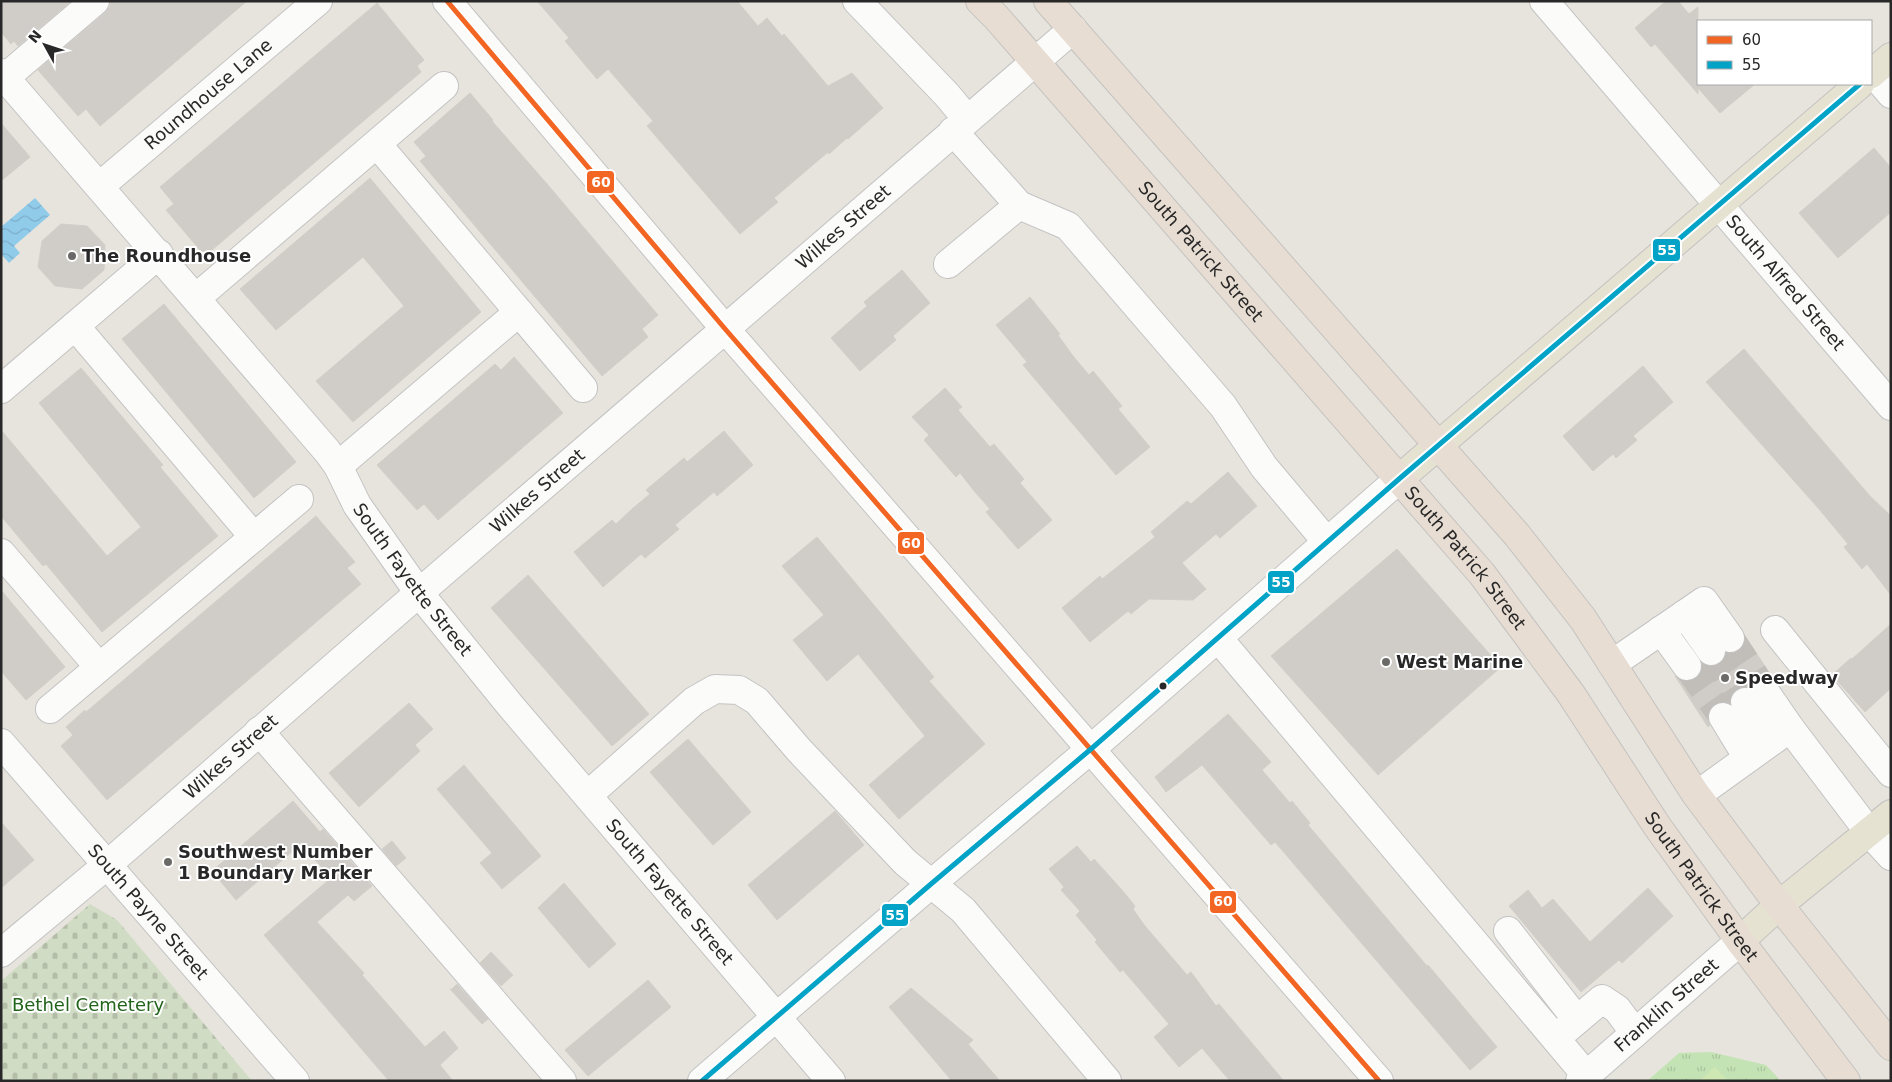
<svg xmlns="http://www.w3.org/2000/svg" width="1892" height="1082" viewBox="0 0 1892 1082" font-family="'DejaVu Sans',sans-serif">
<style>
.grass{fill:url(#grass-tufts)}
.cemetery{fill:url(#cemetery-stones)}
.pitch{fill:#cfe7b3}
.water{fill:url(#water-waves)}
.building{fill:#d0cdc8;stroke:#d2cfc9}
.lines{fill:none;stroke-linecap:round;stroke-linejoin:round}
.minor-tunnel{stroke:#c1beb9;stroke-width:28;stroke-dasharray:28 14;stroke-linecap:butt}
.minor-casing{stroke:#c4c3c3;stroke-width:30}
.major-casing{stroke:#c3c2c0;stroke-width:30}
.highway-casing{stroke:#c3c2c0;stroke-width:30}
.minor{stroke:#fbfbfa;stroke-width:28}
.major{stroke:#e5e2d2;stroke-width:28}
.highway{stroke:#e8ddd2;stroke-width:28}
.bus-1-casing{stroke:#fff;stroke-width:9}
.bus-2-casing{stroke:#fff;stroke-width:9}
.bus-1{stroke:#f26522;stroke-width:5}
.bus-2{stroke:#02a3c6;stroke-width:5}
.poi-dot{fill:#6b6a67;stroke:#fff;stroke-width:2}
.bus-dot{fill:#282828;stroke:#fff;stroke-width:2}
.labels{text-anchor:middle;stroke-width:4;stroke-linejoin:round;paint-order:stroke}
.street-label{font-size:18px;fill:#282828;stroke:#fff}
.poi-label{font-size:18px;font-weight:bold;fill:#282828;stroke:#fff;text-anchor:start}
.park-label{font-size:18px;fill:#216419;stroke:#fff}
.line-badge{stroke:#fff;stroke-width:2}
.badge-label{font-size:14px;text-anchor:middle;font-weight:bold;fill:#fff}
</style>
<defs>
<pattern id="grass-tufts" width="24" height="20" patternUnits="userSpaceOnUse" patternTransform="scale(1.25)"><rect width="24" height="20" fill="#c4e3b5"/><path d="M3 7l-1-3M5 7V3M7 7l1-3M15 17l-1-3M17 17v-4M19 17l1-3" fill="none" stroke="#a8c39c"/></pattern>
<pattern id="cemetery-stones" width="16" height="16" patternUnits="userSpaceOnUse" patternTransform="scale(1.25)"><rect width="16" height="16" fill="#d1dcc4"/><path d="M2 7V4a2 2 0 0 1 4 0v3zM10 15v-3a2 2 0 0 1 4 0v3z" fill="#b3bda8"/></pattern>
<pattern id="water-waves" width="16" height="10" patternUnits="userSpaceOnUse" patternTransform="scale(1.25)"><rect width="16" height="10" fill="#90cbea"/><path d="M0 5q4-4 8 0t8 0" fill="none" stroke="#7caec9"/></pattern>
</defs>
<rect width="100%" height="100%" fill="#e7e4dd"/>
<!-- grass -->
<path class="grass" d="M1711,1052L1766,1065L1781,1081H1647L1679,1053Z"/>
<!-- cemetery -->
<path class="cemetery" d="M90,904L117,920L252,1081H1V981Z"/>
<!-- pitch -->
<path class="pitch" d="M1715,1067L1728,1081H1699Z"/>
<!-- water -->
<path class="water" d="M35,198L50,215L14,246L20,253L9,263L1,254V227Z"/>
<!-- building -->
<g class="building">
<path d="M1,1H71L18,46L14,41L11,44L1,32Z"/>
<path d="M110,1H247L100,126L86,109L78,116L38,70L105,13L110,7Z"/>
<path d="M537,1H737L758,26L767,18L782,36L784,34L828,86L852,73L883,108L848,139L847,138L829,154L828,152L774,198L778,202L740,234L647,126L653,121L608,69L597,79L565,41L569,38Z"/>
<path d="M1666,1H1678L1689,14L1698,7V84H1755L1720,113L1698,88V94L1655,44L1651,47L1635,28Z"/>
<path d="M377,3L424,60L417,66L421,72L205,256L166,210L174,204L160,187Z"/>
<path d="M470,93L493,120L492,121L548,185L658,315L642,329L648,337L602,376L420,161L426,156L414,142Z"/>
<path d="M1,123L30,157L1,181Z"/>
<path d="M1874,148L1891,168V212L1838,258L1799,213Z"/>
<path d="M370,178L481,312L353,422L316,381L404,306L363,257L276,330L240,289Z"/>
<path d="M61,224L87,226L105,245L104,270L82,289L55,286L38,267L42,241Z"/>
<path d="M902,270L930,303L893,336L896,340L860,371L831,338L867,306L864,302Z"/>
<path d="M1030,297L1060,334L1058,335L1073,356L1089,375L1093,371L1122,406L1118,409L1150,447L1116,475L1023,365L1027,362L996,325Z"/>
<path d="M164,304L296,462L254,498L122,339Z"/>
<path d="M1744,349L1870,496L1891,516V595L1867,564L1862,569L1844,547L1848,544L1819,509L1706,382Z"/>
<path d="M514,357L563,413L438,520L424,504L417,510L377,465L495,364L501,370Z"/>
<path d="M1643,366L1673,402L1633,436L1637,440L1616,458L1613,454L1593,471L1563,436Z"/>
<path d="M81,368L163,465L160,467L218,536L102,632L46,564L43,566L1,516V430L107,556L141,527L39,403Z"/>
<path d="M945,388L962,407L958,410L990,447L994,444L1024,479L1020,483L1052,520L1018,549L986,512L990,509L975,492L960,473L956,477L924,440L929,435L912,417Z"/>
<path d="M724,431L753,465L717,496L714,492L675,525L679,529L645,558L641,554L603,587L574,552L612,520L616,524L632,509L650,494L646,490L684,458L687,462Z"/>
<path d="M1228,472L1257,506L1220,538L1216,534L1182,563L1206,589L1193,600L1149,599L1131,614L1128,611L1090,642L1062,608L1100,576L1102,579L1121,564L1155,537L1151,532L1187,501L1191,504Z"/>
<path d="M316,516L355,562L347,568L361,584L107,800L61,746L73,735L66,727L85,710L86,712Z"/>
<path d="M817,537L934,677L929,681L985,744L899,819L869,785L925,736L858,654L827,681L793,640L824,615L782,566Z"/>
<path d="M1397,549L1501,667L1378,775L1271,656Z"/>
<path d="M528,575L649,714L612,746L491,608Z"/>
<path d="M1,590L65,667L26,700L1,671Z"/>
<path d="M1891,624V688L1865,712L1832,675L1851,658L1852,659Z"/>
<path d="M1745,636L1772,677L1763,674L1756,677L1750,683L1749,687L1744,686L1736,689L1731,695L1729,703L1722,701L1714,704L1709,710L1707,718L1710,725L1708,727L1675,676L1681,680L1688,682L1696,679L1701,672L1702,663L1712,667L1720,664L1725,658L1726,653H1732L1739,650L1744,644Z"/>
<path d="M409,703L433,729L415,745L420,751L359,807L329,773Z"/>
<path d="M1228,714L1271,762L1262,770L1290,803L1292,801L1310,823L1308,825L1427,966L1428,965L1497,1047L1470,1070L1275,842L1271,845L1202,765L1166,792L1155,777Z"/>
<path d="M688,739L751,812L713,845L650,772Z"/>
<path d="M464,765L541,856L502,889L480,863L492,853L437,789Z"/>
<path d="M293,801L320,832L323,829L372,886L354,901L348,895L317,922L364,973L362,975L425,1047L444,1031L458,1048L440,1065L453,1081H389L264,935L331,878L301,844L236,900L212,871Z"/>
<path d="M835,811L864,845L777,920L748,885Z"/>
<path d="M1,822L34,860L1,888Z"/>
<path d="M392,841L406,858L396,866L382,849Z"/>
<path d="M1077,846L1091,862L1094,859L1122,890L1135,906L1133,909L1145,926L1187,975L1191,972L1216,1006L1219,1004L1284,1081H1230L1202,1048L1179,1067L1154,1037L1169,1024L1123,970L1120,972L1095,942L1097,940L1076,915L1080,911L1061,890L1064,887L1049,869Z"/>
<path d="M564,883L616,944L589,968L538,908Z"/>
<path d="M1648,888L1673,916L1622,963L1619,960L1581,992L1509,906L1528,890L1542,908L1553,899L1590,942Z"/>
<path d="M491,952L513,975L501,986L480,963Z"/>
<path d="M648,980L671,1007L588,1076L565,1050Z"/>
<path d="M457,984L488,1019L482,1024L450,989H452Z"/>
<path d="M911,988L973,1040L968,1044L1000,1081H952L889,1007Z"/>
</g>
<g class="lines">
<!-- minor-tunnel -->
<g class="minor-tunnel">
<path d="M1730,638L1764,690"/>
<path d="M1711,651L1745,702"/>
<path d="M1687,666L1723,717"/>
</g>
<defs>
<g id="minor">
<path d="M447,1L726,330L1379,1081"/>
<path d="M857,1L947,95L967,119"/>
<path id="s1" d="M1544,1L1891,406"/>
<path id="s2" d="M1,73L327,451L338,466L357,505L419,593L509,704L831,1081"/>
<path d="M1873,73L1891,94"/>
<path d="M1,81L95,1"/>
<path d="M953,131L1019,205L1068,226L1223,406L1264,467L1327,542"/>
<path d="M377,144L583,388"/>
<path id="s3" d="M100,186L318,1"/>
<path d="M948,264L1019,205"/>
<path d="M196,298L444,86"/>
<path d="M75,326L254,537"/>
<path d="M1,389L159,254"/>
<path d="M338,466L519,312"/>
<path d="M1,553L99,667"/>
<path d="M1685,614L1711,651"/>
<path d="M1661,630L1687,666"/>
<path d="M1775,630L1891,773"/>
<path d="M1218,638L1586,1075"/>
<path d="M1612,664L1704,601L1730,638"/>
<path d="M1764,690L1790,728"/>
<path d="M1745,702L1770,742"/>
<path d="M50,709L299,499"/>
<path d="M1723,717L1748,758"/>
<path d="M259,731L562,1081"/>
<path id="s4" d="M1,743L295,1081"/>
<path d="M588,795L694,701L715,689L739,690L757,701L799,750L905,862L963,910L1107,1081"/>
<path d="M1697,795L1790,728L1869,832L1891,856"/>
<path d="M1508,931L1577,1020"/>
<path id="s5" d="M1,953L107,865L398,611L1073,29"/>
<path d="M1563,1032L1602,999L1617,1009L1635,1033"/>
<path d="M702,1081L931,884L1091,749L1399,479"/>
<path id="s6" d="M1580,1081L1740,941"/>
</g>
<g id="major">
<path d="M1871,74L1891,57"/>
<path d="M1399,479L1860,84"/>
<path d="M1740,941L1779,905L1891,814"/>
</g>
<g id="highway">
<path id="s7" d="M980,1L996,17L1482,574L1571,694L1657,826L1740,941L1846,1081"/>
<path d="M1048,1L1517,535L1583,619L1695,793L1779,905L1891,1046"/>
</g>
</defs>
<!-- minor casing -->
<use href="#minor" class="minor-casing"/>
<!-- major casing -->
<use href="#major" class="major-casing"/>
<!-- highway casing -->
<use href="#highway" class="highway-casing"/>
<!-- minor -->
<use href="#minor" class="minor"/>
<!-- major -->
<use href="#major" class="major"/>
<!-- highway -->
<use href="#highway" class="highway"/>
<defs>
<path id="bus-1" d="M447,1L726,330L1379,1081"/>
<path id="bus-2" d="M702,1081L931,884L1091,749L1399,479L1860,84"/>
</defs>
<!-- bus-1 casing -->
<use href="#bus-1" class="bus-1-casing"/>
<!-- bus-2 casing -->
<use href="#bus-2" class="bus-2-casing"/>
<!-- bus-1 -->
<use href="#bus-1" class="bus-1"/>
<!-- bus-2 -->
<use href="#bus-2" class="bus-2"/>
</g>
<!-- markers -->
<g class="poi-dot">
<circle cx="72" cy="256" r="5"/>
<circle cx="1386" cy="662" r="5"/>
<circle cx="1725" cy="678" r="5"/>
<circle cx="168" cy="862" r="5"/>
</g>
<circle class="bus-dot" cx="1163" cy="686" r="4.5"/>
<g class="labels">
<!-- street labels -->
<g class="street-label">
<text dy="6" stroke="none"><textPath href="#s3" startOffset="142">Roundhouse Lane</textPath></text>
<text dy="6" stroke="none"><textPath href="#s5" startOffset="1112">Wilkes Street</textPath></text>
<text dy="6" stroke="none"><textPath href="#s7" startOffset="334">South Patrick Street</textPath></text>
<text dy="6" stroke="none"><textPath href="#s1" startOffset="371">South Alfred Street</textPath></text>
<text dy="6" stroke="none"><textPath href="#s5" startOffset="708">Wilkes Street</textPath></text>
<text dy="6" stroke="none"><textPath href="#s7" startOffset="739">South Patrick Street</textPath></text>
<text dy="6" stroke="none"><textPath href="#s2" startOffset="654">South Fayette Street</textPath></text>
<text dy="6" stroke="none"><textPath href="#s5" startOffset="302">Wilkes Street</textPath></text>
<text dy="6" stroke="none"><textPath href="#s7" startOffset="1144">South Patrick Street</textPath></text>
<text dy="6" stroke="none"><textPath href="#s2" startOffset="1059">South Fayette Street</textPath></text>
<text dy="6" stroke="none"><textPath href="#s4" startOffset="224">South Payne Street</textPath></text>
<text dy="6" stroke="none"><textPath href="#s6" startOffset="115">Franklin Street</textPath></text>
</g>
<!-- poi labels -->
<g class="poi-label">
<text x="82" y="262">The Roundhouse</text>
<text x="1396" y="668">West Marine</text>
<text x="1735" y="684">Speedway</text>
<text x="178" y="858">Southwest Number<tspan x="178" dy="21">1 Boundary Marker</tspan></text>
</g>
<!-- park labels -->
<g class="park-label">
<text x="88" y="1011">Bethel Cemetery</text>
</g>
</g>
<g class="line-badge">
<rect x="586" y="170" width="29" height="24" rx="5" fill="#f26522"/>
<rect x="1652" y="238" width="29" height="24" rx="5" fill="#02a3c6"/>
<rect x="897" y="531" width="28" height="24" rx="5" fill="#f26522"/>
<rect x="1267" y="570" width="28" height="24" rx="5" fill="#02a3c6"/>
<rect x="1209" y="890" width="28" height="24" rx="5" fill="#f26522"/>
<rect x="881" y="903" width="28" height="24" rx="5" fill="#02a3c6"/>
</g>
<g class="badge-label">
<text x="601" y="187">60</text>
<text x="1667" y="255">55</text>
<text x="911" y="548">60</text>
<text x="1281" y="587">55</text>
<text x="1223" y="906">60</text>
<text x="895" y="920">55</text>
</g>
<!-- border -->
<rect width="1892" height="1082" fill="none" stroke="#282828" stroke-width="5"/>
<!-- legend -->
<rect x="1697" y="20" width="175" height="65" fill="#ffffff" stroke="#a9a9a9"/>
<rect x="1707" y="36" width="25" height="8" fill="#f26522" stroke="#a9a9a9"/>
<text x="1742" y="45" font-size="15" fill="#282828">60</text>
<rect x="1707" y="61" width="25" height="8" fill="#02a3c6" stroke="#a9a9a9"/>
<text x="1742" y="70" font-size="15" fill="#282828">55</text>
<!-- north arrow -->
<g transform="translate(45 45) rotate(310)" stroke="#ffffff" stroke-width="4" paint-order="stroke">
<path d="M0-4L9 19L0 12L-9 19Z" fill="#282828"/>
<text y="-8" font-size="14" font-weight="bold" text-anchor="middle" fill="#282828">N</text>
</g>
</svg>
